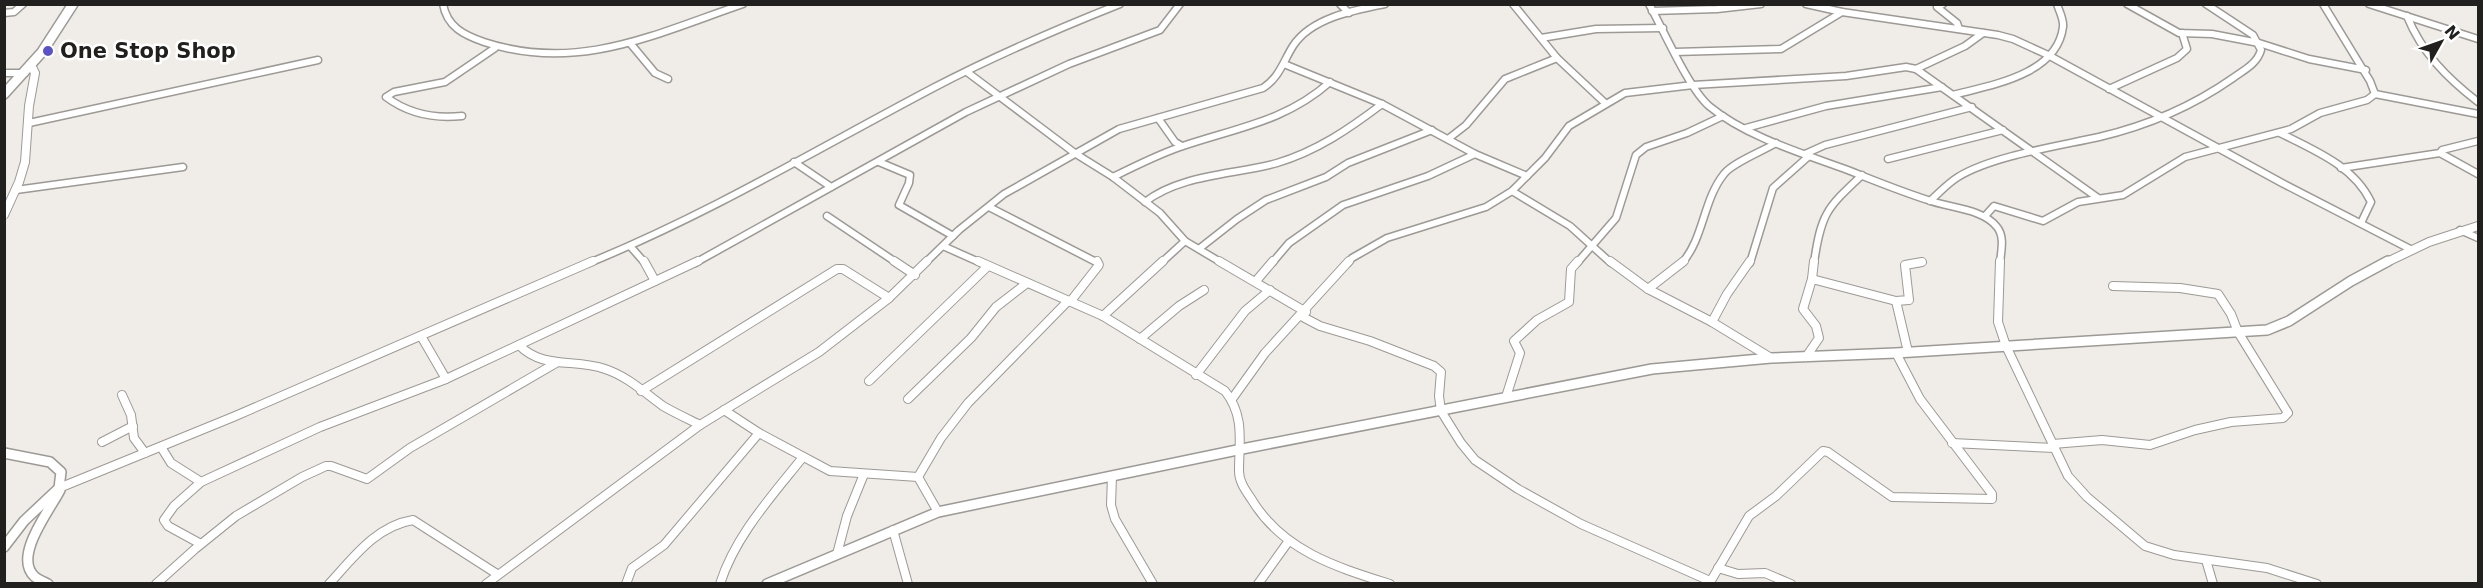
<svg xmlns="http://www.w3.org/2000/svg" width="2483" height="588" viewBox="0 0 2483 588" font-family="'DejaVu Sans',sans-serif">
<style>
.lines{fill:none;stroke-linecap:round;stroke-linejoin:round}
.minor-far1-casing{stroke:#9d9a95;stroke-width:9}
.minor-casing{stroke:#9d9a95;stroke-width:10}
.tertiary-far1-casing{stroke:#9d9a95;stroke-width:10}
.tertiary-casing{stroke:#9d9a95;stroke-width:12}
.trunk-casing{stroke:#9d9a95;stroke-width:12}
.minor-far1{stroke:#fff;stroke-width:6}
.minor{stroke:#fff;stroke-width:8}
.tertiary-far1{stroke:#fff;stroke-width:8}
.tertiary{stroke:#fff;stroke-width:9}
.trunk{stroke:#fff;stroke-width:9}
.poi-dot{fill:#5a52ca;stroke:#fff;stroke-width:2}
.labels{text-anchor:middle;stroke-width:5;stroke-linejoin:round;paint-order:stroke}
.poi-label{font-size:21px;font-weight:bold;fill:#21201e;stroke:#fff;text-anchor:start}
</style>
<rect width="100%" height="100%" fill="#f0ece7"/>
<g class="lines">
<defs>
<g id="minor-far1">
<path d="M443,4C447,27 464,35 484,42C578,73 655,34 743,4"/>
<path d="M1340,4L1349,13"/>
<path d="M1513,4L1557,58L1605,103"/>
<path d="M1649,4C1663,29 1689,89 1709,106C1745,136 1801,153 1845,169C1873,180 1902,192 1931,201C1951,208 1983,209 1997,227C2005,237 2001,251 2000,263"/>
<path d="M1806,4L1842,12L1998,35L2013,39L2048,55L2282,183L2412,250"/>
<path d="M1943,4L1937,7L1957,23L1959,29"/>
<path d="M2127,4L2179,33L2212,34L2259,43L2309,59L2366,70"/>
<path d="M2369,4L2478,39"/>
<path d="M1652,11L1717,9L1761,4"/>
<path d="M4,13L14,12L23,4"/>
<path d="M2407,16C2422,53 2447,78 2478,102"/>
<path d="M1541,38L1596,29L1663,28"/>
<path d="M630,43L655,73L668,79"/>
<path d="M1675,52L1781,49L1842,12"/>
<path d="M1284,64L1382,104L1475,154L1527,176"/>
<path d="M1916,69L2098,198"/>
<path d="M967,72L1076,154L1113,177L1160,213L1185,241L1222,263"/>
<path d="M4,73H25"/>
<path d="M2109,89L2177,58L2187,49L2182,33"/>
<path d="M2375,94L2478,114"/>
<path d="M1953,95C1991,85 2057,75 2063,27C2064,19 2059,11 2057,4"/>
<path d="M462,116C434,119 409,114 386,97L394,92L445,82L495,48"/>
<path d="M1158,118L1175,142L1182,146"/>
<path d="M29,123L318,60"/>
<path d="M1746,128L1826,106L1942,87"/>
<path d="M2280,133C2314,150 2354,166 2371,202L2361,223"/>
<path d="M1448,139L1466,125L1505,79L1557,58"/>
<path d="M2440,153L2478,174"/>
<path d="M1805,154L1825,145L1972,107"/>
<path d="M1888,159L2003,130"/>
<path d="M794,162L831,187"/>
<path d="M879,162L910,175L909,183L899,205L953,236"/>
<path d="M2341,168L2440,153L2442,150L2478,141"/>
<path d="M1113,177C1135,166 1157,155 1180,147C1235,128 1285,122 1330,82"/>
<path d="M16,190L183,167"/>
<path d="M1512,191L1570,226L1611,263"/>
<path d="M1930,201C1939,193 1948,183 1958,177C1992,156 2059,146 2099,137C2146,126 2193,106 2233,78C2244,70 2257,64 2261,50L2253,35L2206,4"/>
<path d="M1145,202C1181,174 1234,175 1277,163C1317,151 1349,129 1382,104"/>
<path d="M989,207L1098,263"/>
<path d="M827,216L897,263"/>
<path d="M1985,216L1994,206L2043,221L2078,202L2123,195L2185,157L2291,129L2320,113L2367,100L2375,94L2370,81L2323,4"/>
<path d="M2460,230L2478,238"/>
<path d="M630,246L645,263"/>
<path d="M943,246L981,263"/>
<path d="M1200,248L1237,219L1266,200L1326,177L1348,163L1432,130"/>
<path d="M589,263C709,214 819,148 933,88C994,56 1057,29 1120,4"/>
<path d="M695,263L966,112L1069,64L1160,30L1180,4"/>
<path d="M925,263L959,230L1004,194L1119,129L1263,88C1279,78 1283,62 1293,46C1311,18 1354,10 1385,4"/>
<path d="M1161,263L1185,241"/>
<path d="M1272,263L1289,243L1343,205L1428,176L1475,154"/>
<path d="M1348,263L1352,258L1387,238L1486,207L1512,191L1545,158L1569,126L1625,93L1693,85L1846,76L1906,67L1916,69L1965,46L1983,33"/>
<path d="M1577,263L1616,218L1636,155L1646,147L1687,133L1723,116"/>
<path d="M1682,263C1704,238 1703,200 1724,174C1732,163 1763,151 1776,143"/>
<path d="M1750,263L1773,188L1809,156"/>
<path d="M1814,263C1821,213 1827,208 1862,175"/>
<path d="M1918,263L1922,262"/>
</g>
<g id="minor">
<path d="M644,261L655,281"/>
<path d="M894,261L915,275"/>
<path d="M978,261L1103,316L1225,391C1245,416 1239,442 1239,471C1239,482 1246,491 1252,500C1283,551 1336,567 1390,584"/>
<path d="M1219,261L1306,312"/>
<path d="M1610,261L1648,289L1712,322L1771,358"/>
<path d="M2000,261L1998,322L2006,346L2068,476L2087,497L2145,546L2174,555L2267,568L2317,584"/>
<path d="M1812,279L1814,261"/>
<path d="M1256,281L1273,261"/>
<path d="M1648,289L1684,261"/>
<path d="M1070,302L1099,265L1097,261"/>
<path d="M1103,316L1163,261"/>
<path d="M1301,316L1320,326L1370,341L1434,366L1441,372L1439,396L1441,411L1461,443L1475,460L1518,489L1581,524L1710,581"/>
<path d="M1712,322L1727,294L1750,261"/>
<path d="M421,336L446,379"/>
<path d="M1140,339L1179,306L1204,290"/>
<path d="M519,345C543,370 575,358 605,369C627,376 645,393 663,406C675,413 688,419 700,425"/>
<path d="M1908,352L1896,301L1909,300L1905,265L1922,262"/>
<path d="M1806,357L1819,338L1816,326L1803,309L1812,279L1896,301"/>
<path d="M1196,375L1245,311L1270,290"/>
<path d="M869,381L988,266"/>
<path d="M641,391L837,269H843L889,298"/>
<path d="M122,395L131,415L134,438L145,453"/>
<path d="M1506,397L1520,353L1514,341L1537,320L1569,302L1571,269L1578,261"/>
<path d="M908,399L971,338L996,307L1027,283"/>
<path d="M1232,399L1265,353L1349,261"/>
<path d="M724,410L759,433L830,471L918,477L938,512"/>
<path d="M102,442L133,426"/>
<path d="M1952,443L2055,448"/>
<path d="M2053,444L2102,440L2150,445L2195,430L2231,422L2283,418L2288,413L2238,332L2231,314L2218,294L2180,288L2113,286"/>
<path d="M161,447L171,463L201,482L320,427L446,379L698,261"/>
<path d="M1112,476L1111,505L1115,519L1153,584"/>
<path d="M918,477L941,438L968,403L1068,301"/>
<path d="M59,488L233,417L593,261"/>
<path d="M893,530L908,584"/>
<path d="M199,543L168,526L164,520L174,506L201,482"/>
<path d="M837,554L847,516L864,474"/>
<path d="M2206,560L2213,584"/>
<path d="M1718,568L1738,574L1765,573L1791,584"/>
<path d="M156,584L195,549L236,516L302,477L326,466H331L367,479L410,448L556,363"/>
<path d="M329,584C353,558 376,526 413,520L497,574"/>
<path d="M486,584L700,425L819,352L889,298L927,261"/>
<path d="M626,584L632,568L664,545L759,433"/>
<path d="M720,584C735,536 772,496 803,457"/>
<path d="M1258,584L1288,542"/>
<path d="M1709,584L1749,516L1776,496L1823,451L1828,452L1892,497L1992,499V494L1920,399L1896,353"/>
</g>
<g id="tertiary-far1">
<path d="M4,215L19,182L25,162L29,106L35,73L32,67"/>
<path d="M2385,263L2429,242L2478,226"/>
</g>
<g id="tertiary">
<path d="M4,453L50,462L61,472L59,488L24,521L4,547"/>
<path d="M48,584C44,582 39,580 35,577C12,557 50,510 60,490"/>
<path d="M767,584L938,512L1242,449L1652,369L1771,358L1896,353L2267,330L2289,321L2351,281L2388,261"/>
</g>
<path id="trunk" d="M4,94L42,52L73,4"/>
</defs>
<!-- minor-far1 casing -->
<use href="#minor-far1" class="minor-far1-casing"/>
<!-- minor casing -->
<use href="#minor" class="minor-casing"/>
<!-- tertiary-far1 casing -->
<use href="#tertiary-far1" class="tertiary-far1-casing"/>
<!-- tertiary casing -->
<use href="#tertiary" class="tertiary-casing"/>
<!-- trunk casing -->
<use href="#trunk" class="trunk-casing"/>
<!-- minor-far1 -->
<use href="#minor-far1" class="minor-far1"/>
<!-- minor -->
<use href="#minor" class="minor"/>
<!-- tertiary-far1 -->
<use href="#tertiary-far1" class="tertiary-far1"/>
<!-- tertiary -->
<use href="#tertiary" class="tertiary"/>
<!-- trunk -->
<use href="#trunk" class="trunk"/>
</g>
<!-- markers -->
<circle class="poi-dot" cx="48" cy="51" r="6"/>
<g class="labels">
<!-- poi labels -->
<g class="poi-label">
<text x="60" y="58">One Stop Shop</text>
</g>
</g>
<!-- border -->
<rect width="2483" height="588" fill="none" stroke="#21201e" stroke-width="12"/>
<!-- north arrow -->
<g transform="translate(2441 42) rotate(50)" stroke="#ffffff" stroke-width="4.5" paint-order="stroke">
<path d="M0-4.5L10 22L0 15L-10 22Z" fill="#21201e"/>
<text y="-9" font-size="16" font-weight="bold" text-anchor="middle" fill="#21201e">N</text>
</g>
</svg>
